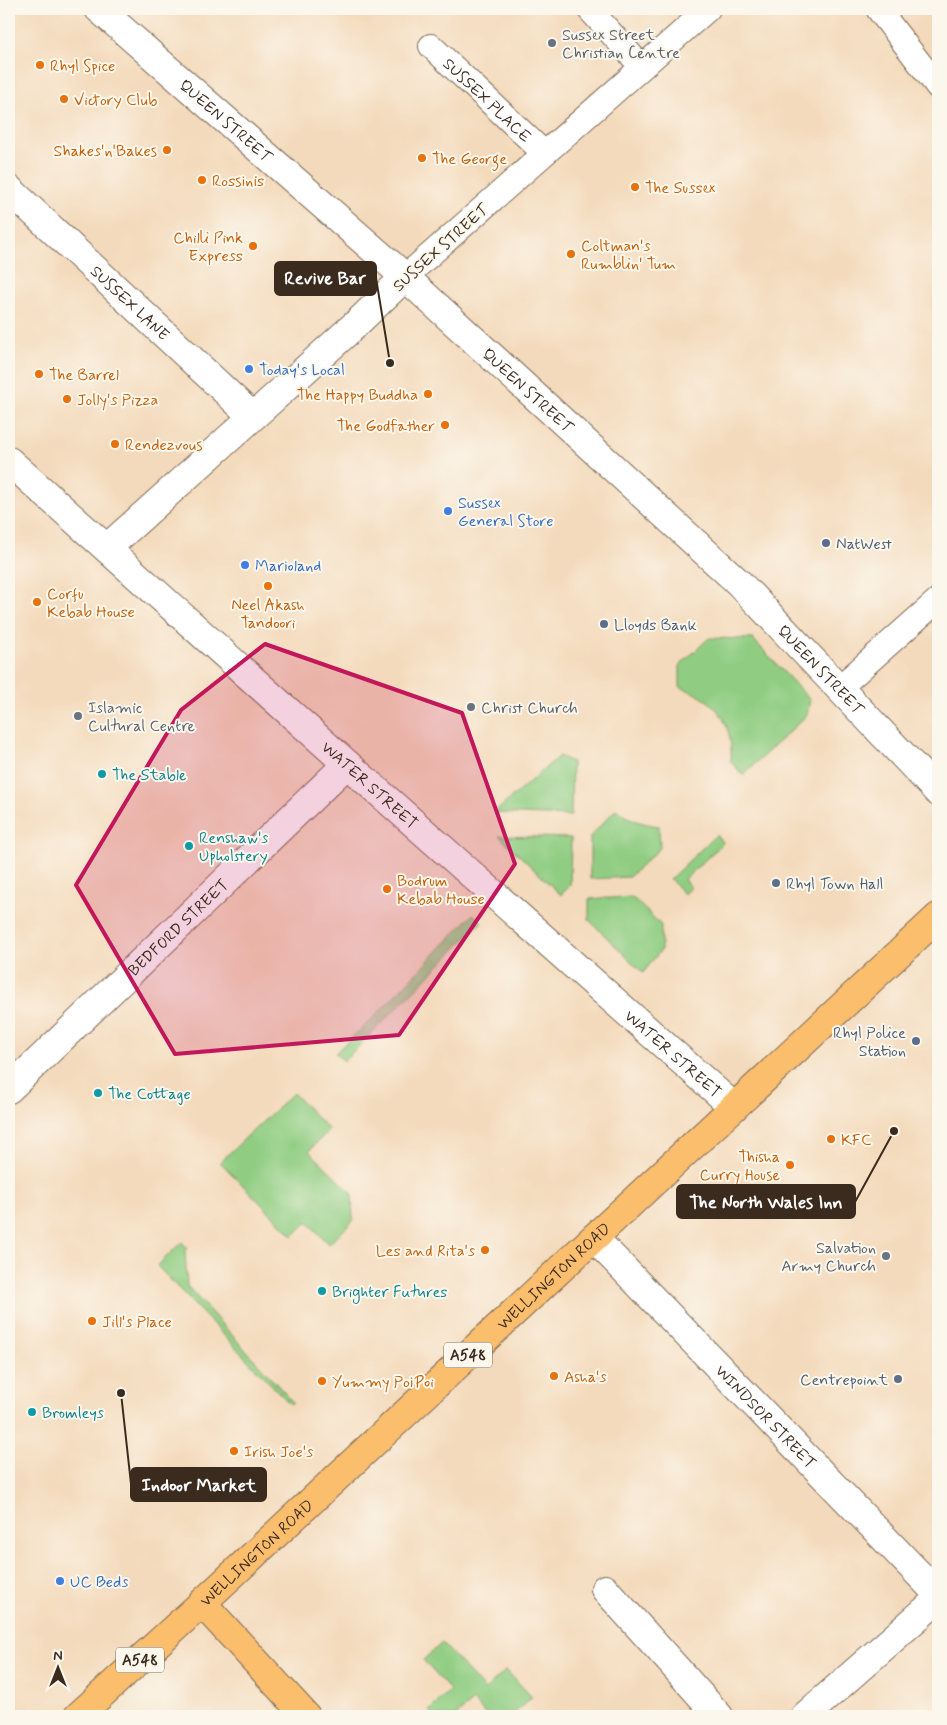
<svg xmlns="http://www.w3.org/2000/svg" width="947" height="1725" viewBox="0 0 947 1725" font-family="Mynerve,sans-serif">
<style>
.green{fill:#90cd82;stroke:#667c50}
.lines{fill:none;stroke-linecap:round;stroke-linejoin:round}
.pedestrian-casing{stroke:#7c6855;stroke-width:26}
.minor-casing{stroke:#7c6855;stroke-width:30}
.tertiary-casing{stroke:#7c6855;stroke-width:30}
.primary-casing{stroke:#7c6855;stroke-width:30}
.pedestrian{stroke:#fff;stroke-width:24}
.minor{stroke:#fff;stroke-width:28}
.tertiary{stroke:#fff;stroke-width:28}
.primary{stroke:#fabe6d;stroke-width:28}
.marked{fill:#c2185b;fill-opacity:0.2;stroke:#c2185b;stroke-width:4;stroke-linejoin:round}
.worship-dot{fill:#6b7280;stroke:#fbf7ec;stroke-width:2}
.food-dot{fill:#e8710a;stroke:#fbf7ec;stroke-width:2}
.shop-dot{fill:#3f7fe0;stroke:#fbf7ec;stroke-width:2}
.service-dot{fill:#5c6f8a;stroke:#fbf7ec;stroke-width:2}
.culture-dot{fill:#0f9aa8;stroke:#fbf7ec;stroke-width:2}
.labels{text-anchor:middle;stroke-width:4;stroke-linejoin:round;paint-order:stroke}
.shield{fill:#fbf7ec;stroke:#75685c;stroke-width:1}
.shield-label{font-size:15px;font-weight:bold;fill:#3b2a1e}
.worship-label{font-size:16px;fill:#5b616d;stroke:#fbf7ec;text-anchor:start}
.food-label{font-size:16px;fill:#c56008;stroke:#fbf7ec;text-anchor:start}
.street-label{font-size:16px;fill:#3b2a1e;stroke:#fbf7ec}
.shop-label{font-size:16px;fill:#366cbe;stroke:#fbf7ec;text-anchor:start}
.service-label{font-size:16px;fill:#4e5e75;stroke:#fbf7ec;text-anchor:start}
.culture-label{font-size:16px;fill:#0d838f;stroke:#fbf7ec;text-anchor:start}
.leader{fill:none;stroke:#3b2a1e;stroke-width:2}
.callout-dot{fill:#3b2a1e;stroke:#fbf7ec;stroke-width:2}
.callout{fill:#3b2a1e;stroke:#3b2a1e;stroke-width:2}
.callout-label{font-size:18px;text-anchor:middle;font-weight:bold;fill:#fff}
</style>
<rect width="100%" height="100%" fill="#fbf7ec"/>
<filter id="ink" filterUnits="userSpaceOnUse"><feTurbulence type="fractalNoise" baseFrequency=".02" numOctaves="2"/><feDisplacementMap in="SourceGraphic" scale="10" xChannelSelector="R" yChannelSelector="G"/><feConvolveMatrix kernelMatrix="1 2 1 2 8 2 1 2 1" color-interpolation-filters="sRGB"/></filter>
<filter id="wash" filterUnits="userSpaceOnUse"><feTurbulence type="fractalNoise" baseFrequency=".0096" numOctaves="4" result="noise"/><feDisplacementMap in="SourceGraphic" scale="20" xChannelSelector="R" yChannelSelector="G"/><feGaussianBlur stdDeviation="1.12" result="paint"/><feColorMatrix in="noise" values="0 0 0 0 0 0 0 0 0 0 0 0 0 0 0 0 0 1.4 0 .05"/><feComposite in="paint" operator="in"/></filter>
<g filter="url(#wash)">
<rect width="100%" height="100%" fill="#f4dabc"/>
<!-- green -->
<g class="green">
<path d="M709,638L753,639L810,700L807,715L743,775L731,762C733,721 718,701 680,687V665Z"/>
<path d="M559,756L572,762L571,816L494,813Z"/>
<path d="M616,809C629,820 643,824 659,826L660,848L629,877L590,879V837Z"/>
<path d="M716,835L723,843L684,880L691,887L684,894L670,879Z"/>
<path d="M499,836L571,838L570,886L561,895Z"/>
<path d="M632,897L661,925V950L643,973L589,920V899Z"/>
<path d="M473,914L482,922L344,1061L335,1053L373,1018Z"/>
<path d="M293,1093L329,1130L309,1151L352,1193L353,1221L329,1244L307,1222L293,1236L220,1162Z"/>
<path d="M182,1242L187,1248L185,1250L187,1286L293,1402L290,1404L157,1266Z"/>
<path d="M442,1643L485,1690L506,1670L532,1697L511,1716H487L473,1701L456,1716H434L429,1711L450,1690L423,1660Z"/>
</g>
</g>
<g filter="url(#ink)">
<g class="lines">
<defs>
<g id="pedestrian">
<path d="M589,9L642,67"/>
<path d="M878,9L938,87"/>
<path id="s1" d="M431,46L544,153"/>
<path d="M405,277L708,9"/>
<path d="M839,688L938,600"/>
</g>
<g id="minor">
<path id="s2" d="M9,189L252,416"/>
<path d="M107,548L356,324L405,277"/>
<path id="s3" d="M9,1089L347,764"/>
<path id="s4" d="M594,1238L938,1594"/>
<path d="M605,1589L719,1716"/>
<path d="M805,1716L938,1599"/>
</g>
<g id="tertiary">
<path id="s5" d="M99,9L405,277L739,583L938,792"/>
<path id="s6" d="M9,461L347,764L734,1107"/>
</g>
<g id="primary">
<path d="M202,1603L306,1716"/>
<path id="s7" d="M78,1716L202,1603L938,917"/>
</g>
</defs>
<!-- pedestrian casing -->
<use href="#pedestrian" class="pedestrian-casing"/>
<!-- minor casing -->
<use href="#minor" class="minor-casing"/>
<!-- tertiary casing -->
<use href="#tertiary" class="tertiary-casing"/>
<!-- primary casing -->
<use href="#primary" class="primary-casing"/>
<!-- pedestrian -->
<use href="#pedestrian" class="pedestrian"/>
<!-- minor -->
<use href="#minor" class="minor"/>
<!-- tertiary -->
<use href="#tertiary" class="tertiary"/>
<!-- primary -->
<use href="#primary" class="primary"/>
</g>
</g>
<!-- marked area -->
<path class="marked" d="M265,644L462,713L515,864L399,1035L175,1054L76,885L181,710Z"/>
<!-- markers -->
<g class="worship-dot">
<circle cx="552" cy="43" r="5"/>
<circle cx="471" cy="707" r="5"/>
<circle cx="78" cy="716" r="5"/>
<circle cx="886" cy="1256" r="5"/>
</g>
<g class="food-dot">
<circle cx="40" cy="65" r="5"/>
<circle cx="64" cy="99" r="5"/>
<circle cx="167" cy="150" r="5"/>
<circle cx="422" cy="158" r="5"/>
<circle cx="202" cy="180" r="5"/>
<circle cx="635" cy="187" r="5"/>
<circle cx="253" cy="246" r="5"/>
<circle cx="571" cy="254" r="5"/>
<circle cx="39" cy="374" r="5"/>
<circle cx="428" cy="394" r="5"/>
<circle cx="67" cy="399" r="5"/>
<circle cx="445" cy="425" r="5"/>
<circle cx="115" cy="444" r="5"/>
<circle cx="268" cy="586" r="5"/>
<circle cx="37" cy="602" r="5"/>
<circle cx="387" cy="889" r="5"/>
<circle cx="831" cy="1139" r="5"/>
<circle cx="790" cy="1165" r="5"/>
<circle cx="485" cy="1250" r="5"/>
<circle cx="92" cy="1321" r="5"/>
<circle cx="554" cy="1376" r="5"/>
<circle cx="322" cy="1381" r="5"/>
<circle cx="234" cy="1451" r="5"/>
</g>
<g class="shop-dot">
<circle cx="249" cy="369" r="5"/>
<circle cx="448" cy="511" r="5"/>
<circle cx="245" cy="565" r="5"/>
<circle cx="60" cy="1581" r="5"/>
</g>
<g class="service-dot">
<circle cx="826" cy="543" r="5"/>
<circle cx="604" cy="624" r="5"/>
<circle cx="776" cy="883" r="5"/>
<circle cx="916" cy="1041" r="5"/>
<circle cx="898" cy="1379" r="5"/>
</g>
<g class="culture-dot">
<circle cx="102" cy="774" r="5"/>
<circle cx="189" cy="846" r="5"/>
<circle cx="98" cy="1093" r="5"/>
<circle cx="322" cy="1291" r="5"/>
<circle cx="32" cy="1412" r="5"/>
</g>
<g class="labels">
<!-- shield labels -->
<g class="shield">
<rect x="444" y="1342.5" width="48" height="25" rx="4"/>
<rect x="116" y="1647.5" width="48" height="25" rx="4"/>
</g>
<g class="shield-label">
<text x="468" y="1360">A548</text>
<text x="140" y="1665">A548</text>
</g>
<!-- worship labels -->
<g class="worship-label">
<text x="562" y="40">Sussex Street<tspan x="562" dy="18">Christian Centre</tspan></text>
<text x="88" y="713">Islamic<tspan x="88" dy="18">Cultural Centre</tspan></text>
<text x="481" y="713">Christ Church</text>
<text x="876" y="1253" text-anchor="end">Salvation<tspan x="876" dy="18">Army Church</tspan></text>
</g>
<!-- food labels -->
<g class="food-label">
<text x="50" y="71">Rhyl Spice</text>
<text x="74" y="105">Victory Club</text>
<text x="157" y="156" text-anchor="end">Shakes'n'Bakes</text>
<text x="432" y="164">The George</text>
<text x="212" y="186">Rossinis</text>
<text x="645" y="193">The Sussex</text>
<text x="243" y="243" text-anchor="end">Chilli Pink<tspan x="243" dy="18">Express</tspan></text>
<text x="581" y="251">Coltman's<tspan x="581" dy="18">Rumblin' Tum</tspan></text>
<text x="49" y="380">The Barrel</text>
<text x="418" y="400" text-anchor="end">The Happy Buddha</text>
<text x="77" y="405">Jolly's Pizza</text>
<text x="435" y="431" text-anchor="end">The Godfather</text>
<text x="125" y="450">Rendezvous</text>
<text x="47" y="599">Corfu<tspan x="47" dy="18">Kebab House</tspan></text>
<text x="268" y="610" text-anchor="middle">Neel Akash<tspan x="268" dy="18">Tandoori</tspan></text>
<text x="397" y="886">Bodrum<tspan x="397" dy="18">Kebab House</tspan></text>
<text x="841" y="1145">KFC</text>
<text x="780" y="1162" text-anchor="end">Thisha<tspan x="780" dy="18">Curry House</tspan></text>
<text x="475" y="1256" text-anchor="end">Les and Rita's</text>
<text x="102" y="1327">Jill's Place</text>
<text x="564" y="1382">Asha's</text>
<text x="332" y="1387">Yummy PoiPoi</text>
<text x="244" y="1457">Irish Joe's</text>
</g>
<!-- street labels -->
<g class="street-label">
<text dy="6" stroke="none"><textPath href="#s1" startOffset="78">SUSSEX PLACE</textPath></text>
<text dy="6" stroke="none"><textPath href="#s5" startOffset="169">QUEEN STREET</textPath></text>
<text transform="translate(440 247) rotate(-42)" y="6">SUSSEX STREET</text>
<text dy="6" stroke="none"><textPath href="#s2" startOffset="166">SUSSEX LANE</textPath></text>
<text dy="6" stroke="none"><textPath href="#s5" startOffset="574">QUEEN STREET</textPath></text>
<text dy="6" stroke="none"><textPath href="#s5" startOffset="979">QUEEN STREET</textPath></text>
<text dy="6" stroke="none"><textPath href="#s6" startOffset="485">WATER STREET</textPath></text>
<text dy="6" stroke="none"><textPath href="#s3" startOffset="234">BEDFORD STREET</textPath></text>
<text dy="6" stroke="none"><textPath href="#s6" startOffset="890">WATER STREET</textPath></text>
<text dy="6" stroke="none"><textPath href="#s7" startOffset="648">WELLINGTON ROAD</textPath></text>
<text dy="6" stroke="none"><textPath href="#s4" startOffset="248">WINDSOR STREET</textPath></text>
<text dy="6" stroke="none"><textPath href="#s7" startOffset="242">WELLINGTON ROAD</textPath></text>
</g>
<!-- shop labels -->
<g class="shop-label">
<text x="259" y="375">Today's Local</text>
<text x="458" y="508">Sussex<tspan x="458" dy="18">General Store</tspan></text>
<text x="255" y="571">Marioland</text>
<text x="70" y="1587">UC Beds</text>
</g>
<!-- service labels -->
<g class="service-label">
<text x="836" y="549">NatWest</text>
<text x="614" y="630">Lloyds Bank</text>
<text x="786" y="889">Rhyl Town Hall</text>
<text x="906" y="1038" text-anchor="end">Rhyl Police<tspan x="906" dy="18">Station</tspan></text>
<text x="888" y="1385" text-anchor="end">Centrepoint</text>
</g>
<!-- culture labels -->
<g class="culture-label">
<text x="112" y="780">The Stable</text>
<text x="199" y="843">Renshaw's<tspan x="199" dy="18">Upholstery</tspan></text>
<text x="108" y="1099">The Cottage</text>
<text x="332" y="1297">Brighter Futures</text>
<text x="42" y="1418">Bromleys</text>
</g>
</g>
<!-- callouts -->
<path class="leader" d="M390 363L376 278M894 1131L855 1202M121 1393L131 1484"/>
<g class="callout-dot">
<circle cx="390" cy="363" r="5"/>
<circle cx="894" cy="1131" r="5"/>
<circle cx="121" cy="1393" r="5"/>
</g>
<g class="callout">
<rect x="275" y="262" width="101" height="33" rx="5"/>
<rect x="677" y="1185" width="178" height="33" rx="5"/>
<rect x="131" y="1468" width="135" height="33" rx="5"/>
</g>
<g class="callout-label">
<text x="325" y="284">Revive Bar</text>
<text x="766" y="1208">The North Wales Inn</text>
<text x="199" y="1491">Indoor Market</text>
</g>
<!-- margin -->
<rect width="947" height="1725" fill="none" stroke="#fbf7ec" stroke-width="30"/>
<!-- north arrow -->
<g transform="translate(58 1668)" stroke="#fbf7ec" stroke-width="4" paint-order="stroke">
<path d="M0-4L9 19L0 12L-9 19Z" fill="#3b2a1e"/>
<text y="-8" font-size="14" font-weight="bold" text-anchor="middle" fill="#3b2a1e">N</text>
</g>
</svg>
